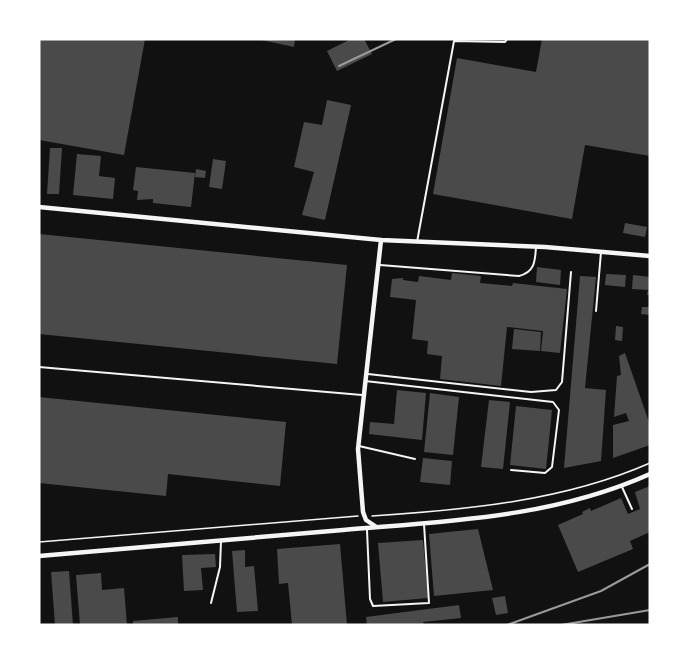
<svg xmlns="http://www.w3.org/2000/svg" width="689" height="664" viewBox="0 0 689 664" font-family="Arial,sans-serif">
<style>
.building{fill:#4a4a4a}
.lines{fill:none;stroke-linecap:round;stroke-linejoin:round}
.path{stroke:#f5f5f5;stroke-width:1.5}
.service{stroke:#f5f5f5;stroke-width:2}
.minor{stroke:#f5f5f5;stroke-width:4.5}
.rail{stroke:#9a9a9a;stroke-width:2}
</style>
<rect width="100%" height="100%" fill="#111"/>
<!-- building -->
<g class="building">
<path d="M39,39H145L124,155L39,140Z"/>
<path d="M257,39H295L294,47Z"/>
<path d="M351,39H364L372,54L337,71L327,51Z"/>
<path d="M542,39H650V156L585,145L572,219L433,194L457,58L536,72Z"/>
<path d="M327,100L351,105L325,220L302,215L314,172L294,167L304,122L322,125Z"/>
<path d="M50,148H62L59,194H47Z"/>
<path d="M77,154L101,156L99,176L115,178L113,199L73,195Z"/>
<path d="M213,159L226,161L222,189L209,187Z"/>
<path d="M136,167L195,173L191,207L153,203V199L137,200L138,191L133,190Z"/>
<path d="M196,169L206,171L205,178L195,177Z"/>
<path d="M625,223L647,227L645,237L623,233Z"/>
<path d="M39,234L347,265L337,364L39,334Z"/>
<path d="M537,267L561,270L560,285L536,282Z"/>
<path d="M452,273L481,276L480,283L512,286L513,283L567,289L560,353L541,351L543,331L507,327L501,386L440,379L442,356L427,354L428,341L412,339L416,300L390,297L392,279L403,278V280L418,282L419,276L451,280Z"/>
<path d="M606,274L626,275L625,287L605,285Z"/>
<path d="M633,275L650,277V295H647L648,290L632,289Z"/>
<path d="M580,276L596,277L585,388L606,390L601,461L564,468Z"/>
<path d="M642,307H650V315L641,314Z"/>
<path d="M616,326L623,327L622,341L615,340Z"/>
<path d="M514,329L541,332L540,351L512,349Z"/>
<path d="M625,353L650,425V445L613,458V425L629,421L626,413L614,417L617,376L621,375L619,356Z"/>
<path d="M397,390L426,393L422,440L369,434L370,422L394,424Z"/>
<path d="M430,393L459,397L453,455L424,452Z"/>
<path d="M39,397L286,422L280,486L168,474L166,496L39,483Z"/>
<path d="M489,400L510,402L503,469L481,467Z"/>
<path d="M516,406L552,410L546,469L510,465Z"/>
<path d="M423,458L452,461L450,485L420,482Z"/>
<path d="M650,486V532L630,541L633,549L578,572L558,525L583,514L582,512L590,508L591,511L621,498L628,514L640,509L635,492Z"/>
<path d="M478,529L493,590L434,596L429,534Z"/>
<path d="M423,540L428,598L383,602L378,543Z"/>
<path d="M340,544L347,625H292L288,583L279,584L277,549Z"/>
<path d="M245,550V567L254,566L258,611L237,612L232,551Z"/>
<path d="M215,554L216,567L201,568L203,590L184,591L182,555Z"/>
<path d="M69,571L73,625H55L51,572Z"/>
<path d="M101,573L102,590L124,588L127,625H80L76,575Z"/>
<path d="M505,596L508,613L496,615L492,598Z"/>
<path d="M459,605L461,618L423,622L424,624L418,625H367L366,617Z"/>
<path d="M178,617V625H133V621Z"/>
</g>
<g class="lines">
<!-- path -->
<g class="path">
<path d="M372,516C465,510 564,501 650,463"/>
<path d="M39,542L358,516"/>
</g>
<!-- service -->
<g class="service">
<path d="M417,242L454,41L505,42L507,39"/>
<path d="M380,265L519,276C535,272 535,261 536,247"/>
<path d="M596,311L601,252"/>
<path d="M39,367L362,395"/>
<path d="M368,374L531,392L556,390L562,382L571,272"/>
<path d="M365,381L553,402L559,410L552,467L545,473L511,470"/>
<path d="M359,446L415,459"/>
<path d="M622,487L632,509"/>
<path d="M367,530L370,599L373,606L429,603L424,524"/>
<path d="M39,584V605"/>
<path d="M211,603L220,567L221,541"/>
</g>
<!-- minor -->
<g class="minor">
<path d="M39,207L381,240L545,247L650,256"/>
<path d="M375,526L366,520L363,512L358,449L381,240"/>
<path d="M39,556C140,547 242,539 343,530C448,521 552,518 650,474"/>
</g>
<!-- rail -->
<g class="rail">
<path d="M339,66L396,39"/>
<path d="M507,625L601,591L650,564"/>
<path d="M561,625L650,610"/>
</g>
</g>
<!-- border -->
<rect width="689" height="664" fill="none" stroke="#ffffff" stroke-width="81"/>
</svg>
